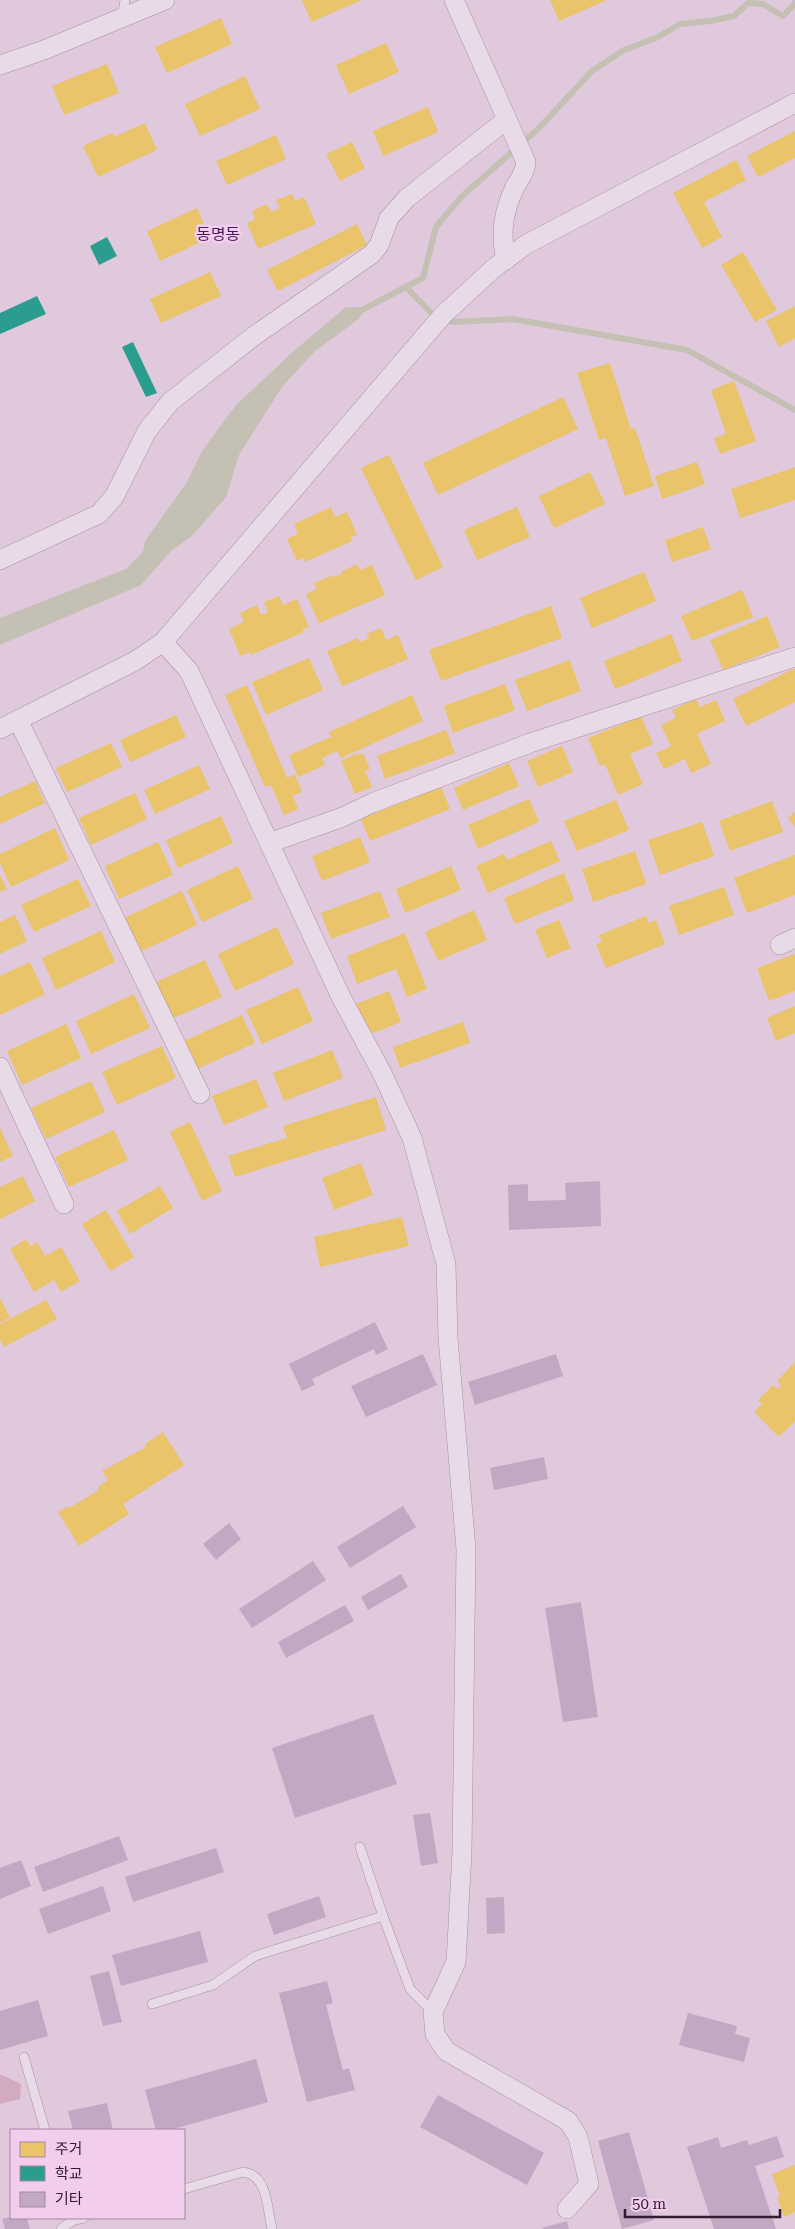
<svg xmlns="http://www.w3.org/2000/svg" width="795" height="2229" viewBox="0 0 795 2229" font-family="'Roboto Serif','Noto Sans KR',serif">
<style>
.green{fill:#d3abc0}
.water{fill:#c4c0b3}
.homes{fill:#e9c46a}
.schools{fill:#2a9d8f}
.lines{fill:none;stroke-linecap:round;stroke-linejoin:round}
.stream{stroke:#c4c0b3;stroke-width:6}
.building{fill:#c2a9c3}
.service-casing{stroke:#a592a3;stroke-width:10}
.minor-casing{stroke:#a592a3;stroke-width:20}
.service{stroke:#e8dae6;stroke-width:9}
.minor{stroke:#e8dae6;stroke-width:19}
.labels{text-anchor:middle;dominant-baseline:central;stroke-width:5;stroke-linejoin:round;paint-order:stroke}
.quarter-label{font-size:16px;fill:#491e5c;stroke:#f3cdec}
</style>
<rect width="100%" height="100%" fill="#e0c8dd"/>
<path class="green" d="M0,2074l21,10 -1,15 -20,5z"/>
<path class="water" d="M346,307h17l-3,11 -46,34 -32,35 -43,68 -13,42 -35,40 -19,13 -31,35 -141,60v-27l126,-49 17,-17 2,-11 42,-59 15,-31 34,-46 60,-56z"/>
<g class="homes">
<path d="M302,0h60l-51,22z"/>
<path d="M550,0h57l-48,21z"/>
<path d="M221,18l11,26 -65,29 -12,-26z"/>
<path d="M386,43l13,29 -50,22 -13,-29z"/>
<path d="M107,64l12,29 -55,22 -12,-29z"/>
<path d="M245,76l15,33 -60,27 -15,-32z"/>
<path d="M428,107l10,25 -55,24 -10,-25z"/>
<path d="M145,123l12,27 -59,27 -15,-31 29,-13 2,4z"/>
<path d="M795,131v27l-37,19 -11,-21z"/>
<path d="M276,135l10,24 -59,26 -11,-24z"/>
<path d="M352,142l13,26 -25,13 -14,-27z"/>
<path d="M736,160l10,20 -42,22 18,35 -20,11 -29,-55z"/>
<path d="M292,194l3,7 9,-4 12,27 -58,25 -11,-26 8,-4 -3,-8 15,-7 4,8 9,-4 -4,-8z"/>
<path d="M197,208l13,30 -50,23 -13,-30z"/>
<path d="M357,224l10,21 -89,46 -11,-21z"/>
<path d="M743,252l34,58 -22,12 -34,-57z"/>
<path d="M210,272l11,24 -60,27 -11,-24z"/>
<path d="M795,306v32l-16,9 -13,-26z"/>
<path d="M610,363l21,67 4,-2 19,58 -29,10 -19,-58 -7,2 -22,-67z"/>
<path d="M734,381l22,60 -36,13 -6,-16 12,-4 -15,-44z"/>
<path d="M563,397l15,32 -140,66 -15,-32z"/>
<path d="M389,455l54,112 -27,13 -55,-112z"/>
<path d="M697,462l8,22 -43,15 -7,-23z"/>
<path d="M795,467v33l-55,18 -9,-29z"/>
<path d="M590,472l15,32 -51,24 -15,-32z"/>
<path d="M331,507l4,10 12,-5 10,23 -6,2 1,4 -47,21 -1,-4 -7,3 -10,-22 11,-5 -4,-10z"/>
<path d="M517,507l13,30 -53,23 -13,-30z"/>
<path d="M703,527l8,22 -39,13 -7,-22z"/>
<path d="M357,564l3,6 12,-5 13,30 -66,28 -13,-29 11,-5 -3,-6 19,-8 1,2 8,-3 -1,-2z"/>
<path d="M644,572l12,29 -64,27 -12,-30z"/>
<path d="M742,590l11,27 -61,24 -11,-25z"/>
<path d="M279,596l4,9 14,-6 12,28 -7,3 2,2 -53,23 -1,-3 -10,4 -11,-27 15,-7 -4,-9 17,-8 4,10 7,-3 -4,-10z"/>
<path d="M551,606l11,32 -121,43 -12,-31z"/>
<path d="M767,616l13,31 -57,23 -13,-30z"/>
<path d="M381,628l5,12 12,-5 10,24 -66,27 -15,-35 31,-13 2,4 9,-4 -2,-4z"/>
<path d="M671,634l11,27 -67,28 -11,-28z"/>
<path d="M309,658l14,32 -57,25 -14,-33z"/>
<path d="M570,660l11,31 -54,20 -12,-31z"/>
<path d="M795,668v34l-49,24 -13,-27z"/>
<path d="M505,684l10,26 -62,23 -9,-27z"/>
<path d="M247,685l40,93 8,-4 7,18 -9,4 5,13 -14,6 -13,-30 -6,2 -40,-92z"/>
<path d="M412,695l11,26 -82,37 -4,-7 -15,7 3,7 -27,12 -9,-22 42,-18 -2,-5z"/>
<path d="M696,699l4,8 16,-7 9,21 -28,13 14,30 -20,9 -6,-14 -21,10 -8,-16 15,-7 -10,-21 15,-7 -4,-8z"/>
<path d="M176,715l10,22 -56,25 -10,-22z"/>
<path d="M641,716l12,28 -23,10 13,30 -25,11 -13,-31 -5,2 -12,-28z"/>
<path d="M446,730l9,23 -70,26 -8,-23z"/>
<path d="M111,743l11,24 -55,25 -11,-24z"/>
<path d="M562,746l11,26 -35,15 -11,-26z"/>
<path d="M357,753l1,2 5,-2 7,16 -5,2 7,16 -17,7 -14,-33z"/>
<path d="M509,763l10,23 -56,24 -9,-22z"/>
<path d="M199,765l11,24 -55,25 -11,-24z"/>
<path d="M35,781l10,22 -45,21v-27z"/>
<path d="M441,786l9,23 -80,32 -9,-22z"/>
<path d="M135,793l12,26 -56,26 -12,-27z"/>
<path d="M529,799l10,23 -61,27 -10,-24z"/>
<path d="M616,800l13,30 -52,21 -13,-30z"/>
<path d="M772,801l11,31 -53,19 -11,-30z"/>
<path d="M795,812v15l-7,-9z"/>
<path d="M221,816l12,27 -55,25 -12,-28z"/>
<path d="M702,822l12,34 -54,19 -12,-35z"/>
<path d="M55,828l14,32 -58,27 -11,-24v-9z"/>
<path d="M360,837l10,25 -48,19 -10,-25z"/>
<path d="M551,841l9,20 -72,32 -12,-27 28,-12 3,6z"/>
<path d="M158,842l15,33 -54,24 -14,-33z"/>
<path d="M635,851l11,33 -53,18 -11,-33z"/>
<path d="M795,855v40l-48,18 -13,-35z"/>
<path d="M238,866l15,33 -51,23 -15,-32z"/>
<path d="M451,866l10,24 -56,23 -9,-24z"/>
<path d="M564,873l10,27 -59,24 -11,-26z"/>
<path d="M0,875l7,14 -7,3z"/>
<path d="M78,879l13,27 -57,26 -13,-27z"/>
<path d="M724,887l10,28 -55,20 -10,-29z"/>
<path d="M182,891l15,34 -57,27 -16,-34z"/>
<path d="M380,891l10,26 -59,22 -10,-26z"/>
<path d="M474,910l13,30 -49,21 -13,-29z"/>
<path d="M15,915l12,26 -27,13v-32z"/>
<path d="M646,916l3,7 7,-3 9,24 -59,24 -10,-24 6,-2 -3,-7z"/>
<path d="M559,920l12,28 -24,10 -12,-28z"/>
<path d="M277,927l17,37 -59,27 -17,-37z"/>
<path d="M101,931l14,31 -59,28 -14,-32z"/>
<path d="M405,933l22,56 -20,8 -11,-28 -39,15 -10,-28z"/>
<path d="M795,954v37l-26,10 -12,-33z"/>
<path d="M205,960l17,37 -51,22 -17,-36z"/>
<path d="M30,962l15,32 -45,21v-39z"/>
<path d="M298,987l15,34 -51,23 -16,-34z"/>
<path d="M389,991l12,31 -33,13 -12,-31z"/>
<path d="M134,994l16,34 -59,26 -15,-33z"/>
<path d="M795,1006v27l-19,8 -9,-23z"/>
<path d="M242,1015l13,28 -58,26 -13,-28z"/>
<path d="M463,1022l7,21 -70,25 -7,-21z"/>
<path d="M66,1024l15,34 -59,27 -15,-34z"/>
<path d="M162,1046l14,32 -59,27 -15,-33z"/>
<path d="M332,1050l11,28 -59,23 -11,-28z"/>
<path d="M256,1079l12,28 -44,18 -12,-29z"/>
<path d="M91,1081l14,31 -59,27 -15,-31z"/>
<path d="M376,1097l10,33 -151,47 -7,-21 59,-18 -4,-12z"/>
<path d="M190,1122l32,69 -20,10 -32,-69z"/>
<path d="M0,1128l13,28 -13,6z"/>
<path d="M114,1130l14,30 -59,27 -14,-30z"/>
<path d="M361,1163l12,32 -39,15 -12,-32z"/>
<path d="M23,1176l12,25 -35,18v-32z"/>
<path d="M160,1186l13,22 -43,26 -13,-23z"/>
<path d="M106,1210l28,47 -24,14 -28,-47z"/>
<path d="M402,1217l7,29 -89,21 -6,-30z"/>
<path d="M26,1239l4,7 7,-4 8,14 16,-9 19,34 -19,11 -7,-12 -20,12 -24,-43z"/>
<path d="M0,1298l10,19 -10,6z"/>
<path d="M46,1300l11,19 -53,28 -4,-7v-16z"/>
<path d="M795,1362v59l-16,16 -25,-25 8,-8 -4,-4 15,-15 4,4 4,-4 -4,-4z"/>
<path d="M163,1432l21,33 -61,39 6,10 -50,32 -21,-34 10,-6 1,2 30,-18 -1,-3 10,-7 -6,-9 44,-24 -1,-3z"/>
<path d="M795,2165v47l-11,5 -7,-19 3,-2 -8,-22z"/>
</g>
<g class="schools">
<path d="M107,237l10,19 -18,9 -9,-19z"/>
<path d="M37,296l9,18 -46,20v-21z"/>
<path d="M133,342l24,51 -11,4 -24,-50z"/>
</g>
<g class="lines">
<g class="stream">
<path d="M406,287l27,28 19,7 61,-3 174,31 108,60"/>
<path d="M356,313l67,-35 13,-51 25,-30 78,-69 53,-57 32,-21 32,-12 24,-14 30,-3 24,-5 14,-13 15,1 20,12 12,-13"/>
</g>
</g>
<g class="building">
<path d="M600,1181l1,45 -92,4 -1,-45 20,-1v17l38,-1 -1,-17z"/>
<path d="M375,1322l13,27 -12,6 -2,-6 -62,30 3,6 -13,6 -13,-27z"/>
<path d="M423,1354l14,31 -71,32 -15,-31z"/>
<path d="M556,1354l7,22 -88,29 -7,-23z"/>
<path d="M544,1457l4,22 -54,11 -4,-22z"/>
<path d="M403,1506l13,21 -66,41 -13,-21z"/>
<path d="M229,1523l12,16 -25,21 -13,-16z"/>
<path d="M313,1561l13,19 -74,48 -13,-19z"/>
<path d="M401,1574l7,13 -40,23 -7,-13z"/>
<path d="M581,1602l17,115 -35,5 -18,-114z"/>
<path d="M345,1605l9,16 -68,37 -8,-16z"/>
<path d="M373,1714l24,70 -102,34 -23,-70z"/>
<path d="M430,1813l8,50 -17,3 -8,-51z"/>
<path d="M119,1836l9,24 -85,32 -9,-25z"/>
<path d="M216,1848l8,24 -91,30 -8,-25z"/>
<path d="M21,1860l10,26 -31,13v-31z"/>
<path d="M103,1886l8,25 -63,23 -9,-25z"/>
<path d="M319,1896l7,21 -52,18 -7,-21z"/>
<path d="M504,1897l1,36 -18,1 -1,-36z"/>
<path d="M200,1931l8,31 -87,24 -9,-31z"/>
<path d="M109,1971l13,51 -19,4 -13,-50z"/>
<path d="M327,1981l6,22 -7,2 17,65 6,-2 6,22 -48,12 -28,-109z"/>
<path d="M38,2000l10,36 -48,14v-39z"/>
<path d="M688,2013l49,13 -2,8 15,4 -6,24 -65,-17z"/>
<path d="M256,2059l12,43 -98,28h-14l-11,-40z"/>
<path d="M438,2095l106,58 -17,32 -107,-58z"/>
<path d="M107,2103l6,27h-40l-5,-19z"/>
<path d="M629,2132l25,88 -32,9 -24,-88z"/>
<path d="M777,2136l7,21 -29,9 21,63h-62l-27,-82 31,-10 3,11 26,-8 2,5z"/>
<path d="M11,2217l16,1 3,11h-25l-3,-10z"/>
<path d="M567,2221l2,8h-26l-1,-1z"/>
</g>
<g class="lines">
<g class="service-casing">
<g id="service">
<path d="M122,17l3,-17"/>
<path d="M360,1847l23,69"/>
<path d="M152,2004l61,-19 42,-29 128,-40 27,73 23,23"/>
<path d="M24,2057l21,73"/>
<path d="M184,2189l59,-17c25,3 24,36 29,57"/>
<path d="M61,2229l11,-8 12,-3"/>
</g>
</g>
<g class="minor-casing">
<g id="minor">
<path d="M454,0l72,162c-1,11 -6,16 -11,25 -12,25 -15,46 -9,73"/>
<path d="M0,65l44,-15 121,-50"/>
<path d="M0,560l99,-46 15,-17 33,-66 23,-29 84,-66 118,-82 7,-9 10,-27 18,-20 99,-78"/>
<path d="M163,642l26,29 152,326 41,76 30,65 34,126 2,74 18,211 -4,303 -6,110 -23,50 2,22 11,17 122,70 10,16 11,47 -22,25"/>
<path d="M18,720l182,374"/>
<path d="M0,729l135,-68 28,-19 280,-327 51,-47 33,-24 268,-141"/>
<path d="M269,843l74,-26 29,-14 158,-60 265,-86"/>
<path d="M780,945l15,-7"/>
<path d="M0,1067l64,137"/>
</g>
</g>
<use href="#service" class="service"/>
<use href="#minor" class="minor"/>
</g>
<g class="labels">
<g class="quarter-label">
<text x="218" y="234">동명동</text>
</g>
</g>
<rect x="10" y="2129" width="175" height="90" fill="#f3cdec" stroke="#a586a2"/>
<rect x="20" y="2142" width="25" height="15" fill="#e9c46a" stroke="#a586a2"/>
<text x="55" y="2154" font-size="15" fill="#311c32">주거</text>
<rect x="20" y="2166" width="25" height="15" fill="#2a9d8f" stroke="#a586a2"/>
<text x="55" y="2179" font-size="15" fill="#311c32">학교</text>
<rect x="20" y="2192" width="25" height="15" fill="#c2a9c3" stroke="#a586a2"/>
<text x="55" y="2204" font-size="15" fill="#311c32">기타</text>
<path d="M625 2209v8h155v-8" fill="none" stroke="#311c32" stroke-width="2.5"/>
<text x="632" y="2209" font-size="15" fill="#311c32" stroke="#f3cdec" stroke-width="4" paint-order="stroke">50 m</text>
</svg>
